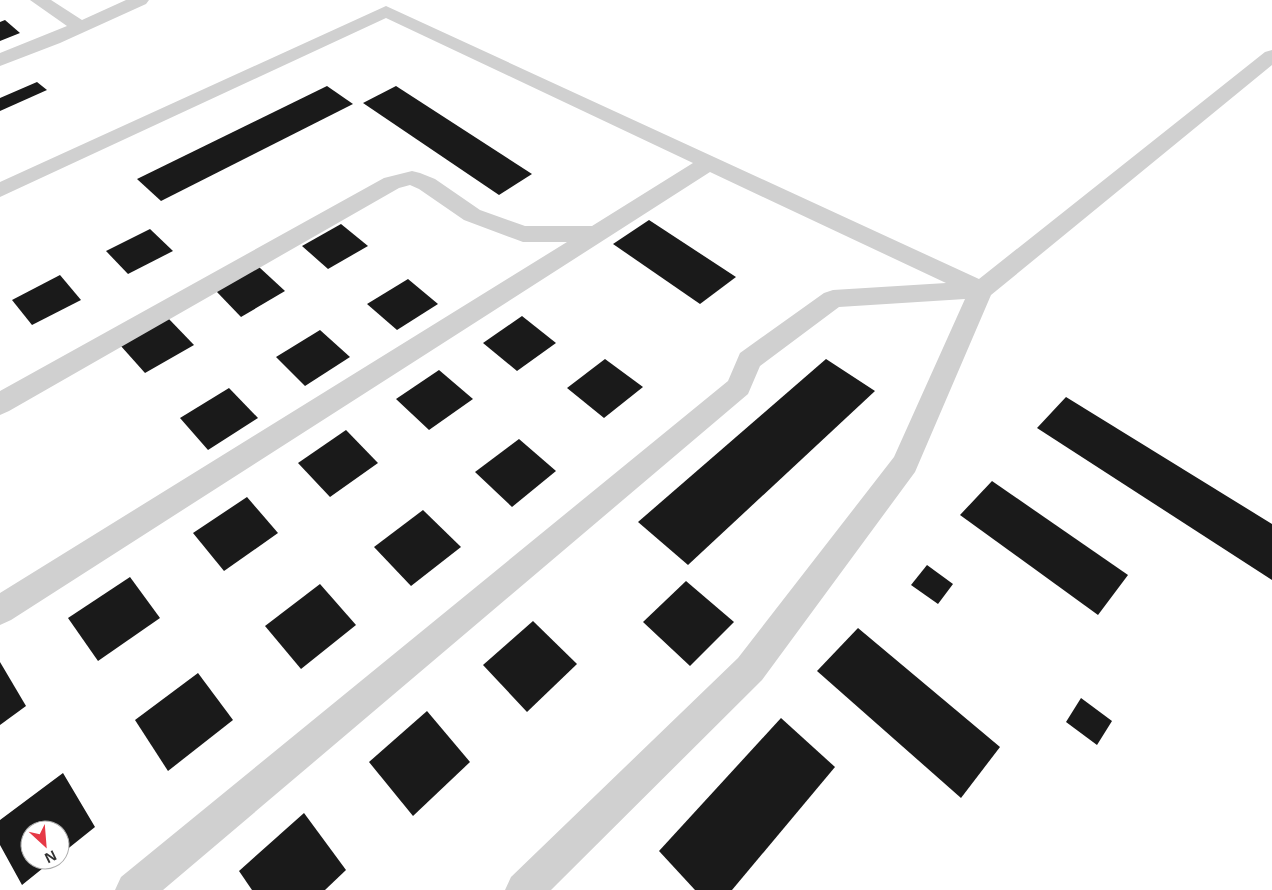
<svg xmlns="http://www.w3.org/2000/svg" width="1272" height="890" viewBox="0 0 1272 890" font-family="'Noto Sans',sans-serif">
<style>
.building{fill:#1a1a1a}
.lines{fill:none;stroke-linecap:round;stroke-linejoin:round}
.minor{fill:#d0d0d0;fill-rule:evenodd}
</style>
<rect width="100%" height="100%" fill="#fff"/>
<g class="building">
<path d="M5,20l15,13 -20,8v-19z"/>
<path d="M37,82l10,8 -47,21v-13z"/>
<path d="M327,86l26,18 -192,97 -24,-22z"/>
<path d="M396,86l136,88 -33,21 -136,-92z"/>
<path d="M649,220l87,57 -36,27 -87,-60z"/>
<path d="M341,224l27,22 -40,23 -26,-23z"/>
<path d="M150,229l23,22 -45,23 -22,-23z"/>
<path d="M259,267l26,24 -44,26 -25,-26z"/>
<path d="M60,275l21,25 -49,25 -20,-25z"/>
<path d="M408,279l30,25 -41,26 -30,-26z"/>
<path d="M522,316l34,27 -39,28 -34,-28z"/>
<path d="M168,318l26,27 -49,28 -25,-28z"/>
<path d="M320,330l30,27 -45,29 -29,-29z"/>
<path d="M605,359l38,28 -39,31 -37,-30z"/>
<path d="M826,359l49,32 -187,174 -50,-43z"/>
<path d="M439,370l34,29 -44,31 -33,-31z"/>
<path d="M229,388l29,30 -50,32 -28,-32z"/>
<path d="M1066,397l206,127v56l-235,-152z"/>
<path d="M346,430l32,33 -48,34 -32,-34z"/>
<path d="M519,439l37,32 -44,36 -37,-35z"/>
<path d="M992,481l136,94 -30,40 -138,-100z"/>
<path d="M247,497l31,36 -54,38 -31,-38z"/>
<path d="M423,510l38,37 -50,39 -37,-39z"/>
<path d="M927,565l26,19 -15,20 -27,-19z"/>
<path d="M130,577l30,41 -62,43 -30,-43z"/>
<path d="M686,581l48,41 -44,44 -47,-44z"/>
<path d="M320,584l36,41 -55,44 -36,-43z"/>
<path d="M533,621l44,43 -50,48 -44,-47z"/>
<path d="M858,628l142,119 -39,51 -144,-127z"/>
<path d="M0,662l26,44 -26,19z"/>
<path d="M198,673l35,47 -65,51 -33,-51z"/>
<path d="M1081,698l31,23 -15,24 -31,-23z"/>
<path d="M427,711l43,51 -57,54 -44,-54z"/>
<path d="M781,718l54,49 -103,123h-37l-36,-39z"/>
<path d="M63,773l32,54 -35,28v-25h-30v30h23l-31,25 -22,-40v-25z"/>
<path d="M304,813l42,57 -21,20h-73l-13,-19z"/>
</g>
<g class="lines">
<g class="minor">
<path d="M30,0h21l31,20 44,-20h23l-3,4 -86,39 -60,23v-13l67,-27z"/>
<path d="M386,6l593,273 286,-227 7,-2v15l-281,230 -76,177 -153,208 -211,210h-46l6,-13 227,-219 156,-201 71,-158 -126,8 -79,59 -12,28 -585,496h-48l6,-13 607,-496 12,-28 84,-60 9,-3 113,-7 -236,-111 -699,448 -11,5v-32l567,-351h-44l-8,-3 -51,-19 -45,-31 -9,-4 -11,3 -390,223 -9,4v-24l384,-213 28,-7 8,2 15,6 45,31 45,16h67l101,-63 -307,-145 -386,179v-15z"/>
</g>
</g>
<g transform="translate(45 845) rotate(154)"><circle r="24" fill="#ffffff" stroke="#adadad"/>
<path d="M0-4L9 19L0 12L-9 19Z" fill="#e63946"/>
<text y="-8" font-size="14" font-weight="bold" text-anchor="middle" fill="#333333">N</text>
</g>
</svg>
